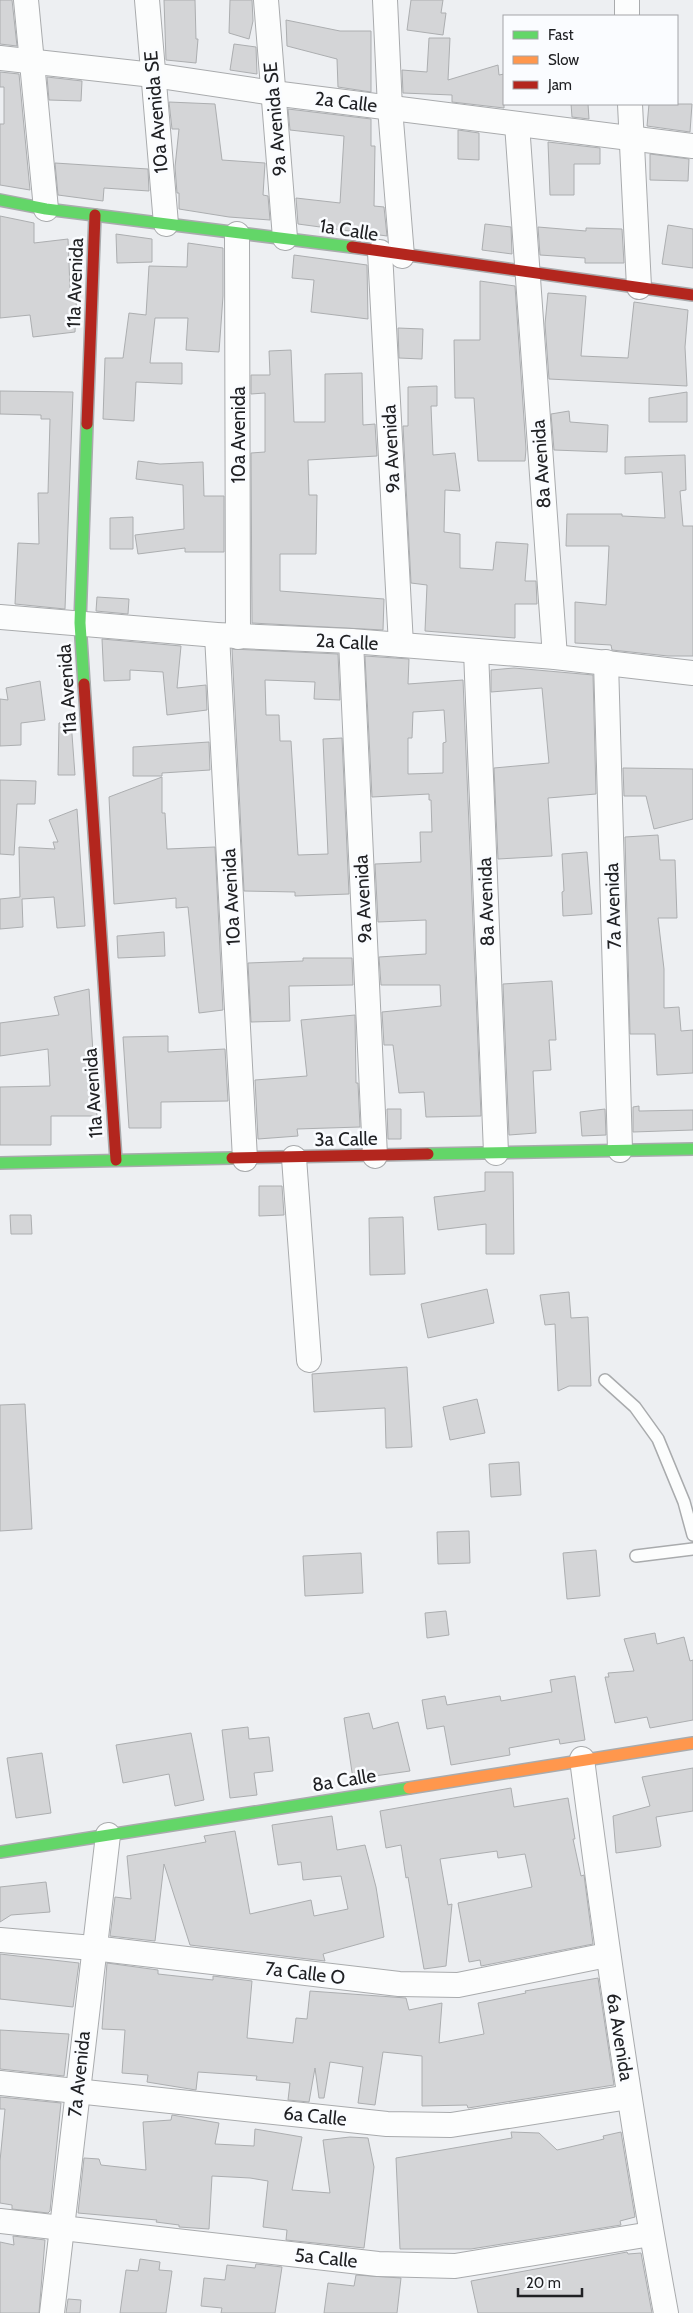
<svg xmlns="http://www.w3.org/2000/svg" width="693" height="2313" viewBox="0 0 693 2313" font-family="Cabin,sans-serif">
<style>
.building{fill:#d4d5d7;stroke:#acaeb0;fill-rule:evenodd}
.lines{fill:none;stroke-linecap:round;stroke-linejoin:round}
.lane-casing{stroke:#a9abad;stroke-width:14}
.street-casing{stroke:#a9abad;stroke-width:26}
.fast-casing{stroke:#a9abad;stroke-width:14}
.slow-casing{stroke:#a9abad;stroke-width:14}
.jam-casing{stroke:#a9abad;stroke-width:14}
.lane{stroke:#fcfdfd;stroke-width:11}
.street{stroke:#fcfdfd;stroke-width:24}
.fast{stroke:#63d668;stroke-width:11}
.slow{stroke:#ff974d;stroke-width:11}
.jam{stroke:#b3261e;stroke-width:11}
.labels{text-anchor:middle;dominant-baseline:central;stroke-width:5;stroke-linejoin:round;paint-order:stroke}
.street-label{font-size:19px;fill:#202124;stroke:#fafcff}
</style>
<rect width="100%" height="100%" fill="#edeff2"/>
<g class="building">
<path d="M0,0h12l5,46 -17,-2z"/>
<path d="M164,0h31l1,39h2l-2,24 -30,-3z"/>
<path d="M230,0h22l1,21 -4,18 -20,-6z"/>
<path d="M411,0h32l-2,13h5l-3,22 -36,-5z"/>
<path d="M286,20l54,11h31v61l-33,-5 -1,-28 -50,-13z"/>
<path d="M429,38h21l-2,42 50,-15 1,10 5,-1v34l-52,-6v-7l-49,-2 -1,-23 25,2z"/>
<path d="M234,44l22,3 1,27 -27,-4z"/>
<path d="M0,72l19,2 11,116 -30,-5v-61h4v-37h-4z"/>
<path d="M47,77l35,4 -1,20 -32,-1z"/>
<path d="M169,102l46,2 7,56 43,3 -2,32 5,1 2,24 -41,-3 -50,-8v-16h-2l-2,-26 4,-38h-7z"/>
<path d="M571,104h17l1,15 -17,-2z"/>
<path d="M649,104h43l-2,28 -43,-6z"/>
<path d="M288,109l83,10v27h4l-1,60 10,1 3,29 -89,-12 -2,-26 44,5 4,-67 -54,-6z"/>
<path d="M458,130l21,3v27l-21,-1z"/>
<path d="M548,142l52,6v16h-26v31h-24z"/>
<path d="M650,154l39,5 -1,22 -38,-1z"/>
<path d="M55,163l93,6 1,22 -45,-3 -1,13 -45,-6z"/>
<path d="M0,216l34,7v20l34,-4 2,49h7l-2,44 -42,5 -3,-22 -30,3z"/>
<path d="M485,224l26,3 1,27 -30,-4z"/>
<path d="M668,225l25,4v39l-31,-4z"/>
<path d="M538,227l48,4v-3l36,1 2,34h-39v-5l-45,-3z"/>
<path d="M116,234l36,5v23l-35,1z"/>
<path d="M188,243l35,5v48l-4,56 -33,-2 2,-32h-33l-5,45h32v21l-46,-2 -2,39 -31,-2 2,-61h18l6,-45 17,2 3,-49 38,1z"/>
<path d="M294,255l73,10 1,54 -57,-7 3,-32 -22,-2z"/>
<path d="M480,281l35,5 11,163 -1,12h-47l-4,-63h-19l-1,-58h26z"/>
<path d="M548,293l38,3 -5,60 47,2 6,-56 54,8 -3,37 2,39 -138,-7 -4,-55z"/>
<path d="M398,328l25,1 -1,30 -23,-1z"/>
<path d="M291,350l3,72h31v-48l37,-1 1,52 12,-1 2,32 -69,4 1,35h8l-1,59h-36v37l104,8 -1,31 -131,-7 -1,-170 14,-1v-59l-14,1v-19h19l-1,-24z"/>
<path d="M437,386v20h-6l2,49 22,-2 5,38 -15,-1 -1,42 16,2v34l33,2 3,-28 32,2 -3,37h11l1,23h-22v34l-90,-7 2,-46 -16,-2 -8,-157h5v-39z"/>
<path d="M0,391l73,1 -8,217 -50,-5 3,-61 21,1 -1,-51h10l2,-74h-9v-4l-41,-1z"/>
<path d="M687,392v30h-38v-24z"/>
<path d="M569,411l1,11 38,3 -1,27 -53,-2 -3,-36z"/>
<path d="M685,455l1,35 -6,1 3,35h10v130h-25l-56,-6 -1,-5 -36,-2v-41l31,3 3,-59h-43l1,-32h55v2l43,2 -3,-46 -37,2v-17z"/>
<path d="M138,461l22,3 43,-2 1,34h20v56h-39v-4l-47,6 -3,-19 49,-6 -1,-44 -47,-6z"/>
<path d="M133,517v32h-23v-31z"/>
<path d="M97,597l32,2 -1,15 -32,-3z"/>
<path d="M102,639l79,7 -4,42 29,-3 1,25 -40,5 -4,-43 -33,-2v10l-26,1z"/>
<path d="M232,649l106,5 2,46 -26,-1 1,-17 -50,-2 1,35h13l1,26h11l7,114 30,-1 -5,-115 19,-1 7,156 -54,2v-4l-51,-1z"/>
<path d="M365,656l44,3 -1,25 55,-4 18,436 -55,1 -2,-25 -25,1 -6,-48h-9l-2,-33 59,-6 -1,-21h-59l-2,-28 47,-3v-34l-48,2 -3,-58 46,-2 -1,-30h12l-1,-32h-2v-6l-57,3zM444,710l2,32 -3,1v30l-35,1v-36h4l1,-26z"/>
<path d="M514,668l79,7 3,119 -48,4 4,58 -54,3 -4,-91 55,-5 -7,-75 -51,4v-22z"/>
<path d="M40,681l5,39 -24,3v22l-21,1v-47l8,1 -2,-12z"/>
<path d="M71,721l4,54h-17l1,-52z"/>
<path d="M209,742l1,28 -48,3v3h-29v-29z"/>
<path d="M623,768l70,1v50l-39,10 -8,-33h-22z"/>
<path d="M162,777v36h3l2,36 48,-2 8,163 -24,3 -11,-106 -12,1v-10l-62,6 -5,-107z"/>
<path d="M0,780l36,1 -1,23h-18l-3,51 -14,-1z"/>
<path d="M77,809l8,117 -28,2 -3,-31 -32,2 1,28 -23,2v-30l20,-2 -1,-50 36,2 -2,-7h5l-9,-22z"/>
<path d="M658,835l2,25h15l2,58h-19l6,51v39l15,-1 2,24 12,-1v43l-36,2 -2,-41h-25l-5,-197z"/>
<path d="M587,852l5,62 -29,2 -1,-24 2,-1 -2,-37z"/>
<path d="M164,932l1,24 -47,2 -1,-22z"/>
<path d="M303,958h49l1,27 -64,1 1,35 -39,1 -3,-59 55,-2z"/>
<path d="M552,981l4,59h-7l2,30 -18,1 3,62 -27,2 -6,-151z"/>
<path d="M89,989l8,127h-46v29h-51v-58l50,-1 -2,-37 -48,7v-33l59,-8 -5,-18z"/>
<path d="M355,1015l1,68h2l2,44 -63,2 1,7 -40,3 -3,-59 52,-4 -6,-56z"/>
<path d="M168,1036v16l57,-3 3,52 -67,1v26h-32l-6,-91z"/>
<path d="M639,1106v5l54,-1v20l-60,2v-25z"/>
<path d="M387,1109h14v30h-13z"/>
<path d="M605,1109l1,26 -24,1 -2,-24z"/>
<path d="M485,1172h28l1,82h-28v-30l-48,6 -4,-33 51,-6z"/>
<path d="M259,1186h23l2,29 -25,1z"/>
<path d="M10,1215h21l1,19h-21z"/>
<path d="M403,1217l2,57 -35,1 -1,-57z"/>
<path d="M487,1289l7,34 -66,15 -7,-34z"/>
<path d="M569,1292l2,26 17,-1 3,69h-22l-11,5 -3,-67 -10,1 -5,-30z"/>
<path d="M407,1367l5,80 -26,1 -1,-40 -71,4 -2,-38z"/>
<path d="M477,1399l8,34 -35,7 -7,-33z"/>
<path d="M25,1404l7,125 -32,2v-126z"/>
<path d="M519,1462l2,33 -30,2 -2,-33z"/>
<path d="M469,1531l1,32 -32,1 -1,-32z"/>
<path d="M596,1550l4,46 -33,3 -4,-46z"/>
<path d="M361,1553l2,40 -58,3 -2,-40z"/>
<path d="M446,1611l3,24 -22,3 -2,-25z"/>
<path d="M655,1633l2,11 27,-7 6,24 3,-1v60l-43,8 -3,-11 -32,6 -10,-46h4l-1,-4 26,-2 -10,-32z"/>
<path d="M575,1676l10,64 -25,4 -1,-5 -50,9 1,7 -59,10 -7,-39 -17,3 -5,-29 23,-4 2,9 53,-9 1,5 51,-9 -2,-12z"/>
<path d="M369,1713l4,16 25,-7 12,49 -57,8 -9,-61z"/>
<path d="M248,1727l1,12 20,-2 4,34 -19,2 3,22 -27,3 -8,-68z"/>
<path d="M191,1733l13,67 -29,6 -6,-32 -46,9 -7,-38z"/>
<path d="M42,1753l9,60 -35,5 -9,-60z"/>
<path d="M693,1768v43l-37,6 5,29 -2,1 -43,6 -3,-37 37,-10 -8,-29z"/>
<path d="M511,1788l3,19 54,-9 7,41h-2l8,37 3,-1 9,69 -112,22 -1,-6 -11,2 -11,-59 74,-16 -7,-33 -27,4 -1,-7 -57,8 8,46 4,-1 -6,62 -22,3 -16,-92 -2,1 -5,-33 -15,3 -6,-37z"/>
<path d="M332,1816l5,34 28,-5 11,42 8,50 -61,17 2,7 -135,-16 -26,-81 -9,77 -45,-5 5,-39 16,2 -4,-43 79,-14 -2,-6 31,-5 15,83 61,-14 3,16 34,-7 -7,-33 -38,4 -2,-18 -23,3 -6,-40z"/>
<path d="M46,1882l4,30 -39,3 -11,7v-35z"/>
<path d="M0,1954l79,9 -6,44 -73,-8z"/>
<path d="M107,1963l51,7v4l55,6v-4l39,5 -5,57 46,5 3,-25 11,1 3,-28 96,7 3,12 33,-7 -3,40 45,-9 -6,-31 48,-10 -1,-2 73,-13 16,107 -146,23 -1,-3 -45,1v-50l-39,-4 -8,53 -17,-2 5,-36 -33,-5 -6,36h-5l-4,-30 -6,34 -21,-2 2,-17 -34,-3 1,-4 -59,-4 -2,18 -49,-8 1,-7 -26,-2 3,-43 -23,-1z"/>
<path d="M0,2030l69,4 -5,42 -64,-7z"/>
<path d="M0,2097l61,6 -11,108 -2,2 -36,-4v-4l-12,-2v-42l5,-52h-5z"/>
<path d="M172,2115l47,8 -4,21 39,2 1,-17 47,8 -10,53 38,3 -7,-53 27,-3 18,1 6,29 -10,81 -78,-8 1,-10 -24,-3 5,-46 -18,-3 -38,-2 -3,53 -30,-2v-2l-23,-3 1,-2 -79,-7 6,-55 15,1 2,6 45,5 -3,-48 28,-2z"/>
<path d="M511,2132l28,1 18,17 47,-11 -1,-3 18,-4 14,85 -15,4 1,4 -150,24h-71l-4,-91 116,-20z"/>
<path d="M13,2236l32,4 -6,73h-39v-71l14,3z"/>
<path d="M627,2252l1,2 13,-1 11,60h-174l-7,-32z"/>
<path d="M140,2259l20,3 -1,8 13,1 -6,42h-46l6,-43 12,1z"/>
<path d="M256,2264l26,3 -7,46h-54l1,-5 -21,-2 3,-28 21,2 2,-15 28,3z"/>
<path d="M356,2275l45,3 -4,35h-73l4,-30 26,3z"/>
<path d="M68,2299l13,1 -1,13h-14z"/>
</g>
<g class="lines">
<g class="lane-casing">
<g id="lane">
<path d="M605,1380l30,27 23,32 26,63 9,33"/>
<path d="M636,1556l57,-7"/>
</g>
</g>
<g class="street-casing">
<g id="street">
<path d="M26,0l20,209"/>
<path d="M147,0l19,224"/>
<path d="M266,0l19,238"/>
<path d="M385,0l5,108 12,148"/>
<path d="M627,0v16"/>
<path d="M0,58l153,17 120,18 420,53"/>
<path d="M630,104l9,183"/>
<path d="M517,124l38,533"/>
<path d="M237,234l1,403"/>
<path d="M380,252l21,393"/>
<path d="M0,617l217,18 134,6 204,16 138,16"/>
<path d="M217,635l28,524"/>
<path d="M351,641l24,515"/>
<path d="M476,651l20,502"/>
<path d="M606,662l14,488"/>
<path d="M294,1158l15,202"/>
<path d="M582,1759c24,185 50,370 84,554"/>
<path d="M0,1940l93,8 306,36 59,1 149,-30"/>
<path d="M0,2083l387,41 64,1 178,-28"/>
<path d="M0,2221l378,43 77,2 196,-32"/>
<path d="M52,2313l56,-478"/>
</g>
</g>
<g class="fast-casing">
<g id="fast">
<path d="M0,200l46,9 306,38"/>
<path d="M84,684l-4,-61 7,-199"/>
<path d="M428,1154l265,-5"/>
<path d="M0,1163l232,-5"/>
<path d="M0,1852l409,-64"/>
</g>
</g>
<g class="slow-casing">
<path id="slow" d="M409,1788l284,-45"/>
</g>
<g class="jam-casing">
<g id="jam">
<path d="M352,247l341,48"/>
<path d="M87,424l8,-209"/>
<path d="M84,684l32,476"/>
<path d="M232,1158l196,-4"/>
</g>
</g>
<use href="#lane" class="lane"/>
<use href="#street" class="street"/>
<use href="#fast" class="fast"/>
<use href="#slow" class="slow"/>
<use href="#jam" class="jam"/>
</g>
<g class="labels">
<g class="street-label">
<text transform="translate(346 102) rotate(7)">2a Calle</text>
<text transform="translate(156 112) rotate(-95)">10a Avenida SE</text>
<text transform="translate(275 119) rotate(-95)">9a Avenida SE</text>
<text transform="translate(349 230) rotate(9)">1a Calle</text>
<text transform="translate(75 283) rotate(-88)">11a Avenida</text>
<text transform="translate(238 435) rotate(-90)">10a Avenida</text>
<text transform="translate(391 449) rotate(-93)">9a Avenida</text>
<text transform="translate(541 464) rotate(-94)">8a Avenida</text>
<text transform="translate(347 642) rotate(3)">2a Calle</text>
<text transform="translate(67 689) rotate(-94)">11a Avenida</text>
<text transform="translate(231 897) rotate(-93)">10a Avenida</text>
<text transform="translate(363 899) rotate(-93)">9a Avenida</text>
<text transform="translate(486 902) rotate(-92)">8a Avenida</text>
<text transform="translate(613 906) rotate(-92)">7a Avenida</text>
<text transform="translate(93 1093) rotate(-94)">11a Avenida</text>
<text transform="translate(346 1139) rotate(-1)">3a Calle</text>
<text transform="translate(344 1780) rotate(-9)">8a Calle</text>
<text transform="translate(305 1973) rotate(7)">7a Calle O</text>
<text transform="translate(620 2037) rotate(81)">6a Avenida</text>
<text transform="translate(79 2074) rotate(-84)">7a Avenida</text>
<text transform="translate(315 2116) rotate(6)">6a Calle</text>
<text transform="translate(326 2258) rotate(6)">5a Calle</text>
</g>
</g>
<rect x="503" y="15" width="175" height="90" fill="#fafcff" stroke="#a3a4a7"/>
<rect x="513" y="31" width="25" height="8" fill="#63d668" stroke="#a3a4a7"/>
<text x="548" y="40" font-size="15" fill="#202124">Fast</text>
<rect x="513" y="56" width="25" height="8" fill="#ff974d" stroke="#a3a4a7"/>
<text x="548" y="65" font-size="15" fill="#202124">Slow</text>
<rect x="513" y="81" width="25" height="8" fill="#b3261e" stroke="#a3a4a7"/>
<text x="548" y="90" font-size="15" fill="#202124">Jam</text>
<path d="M518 2288v8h64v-8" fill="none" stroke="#202124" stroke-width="2.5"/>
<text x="526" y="2288" font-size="15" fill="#202124" stroke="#fafcff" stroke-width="4" paint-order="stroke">20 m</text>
</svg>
